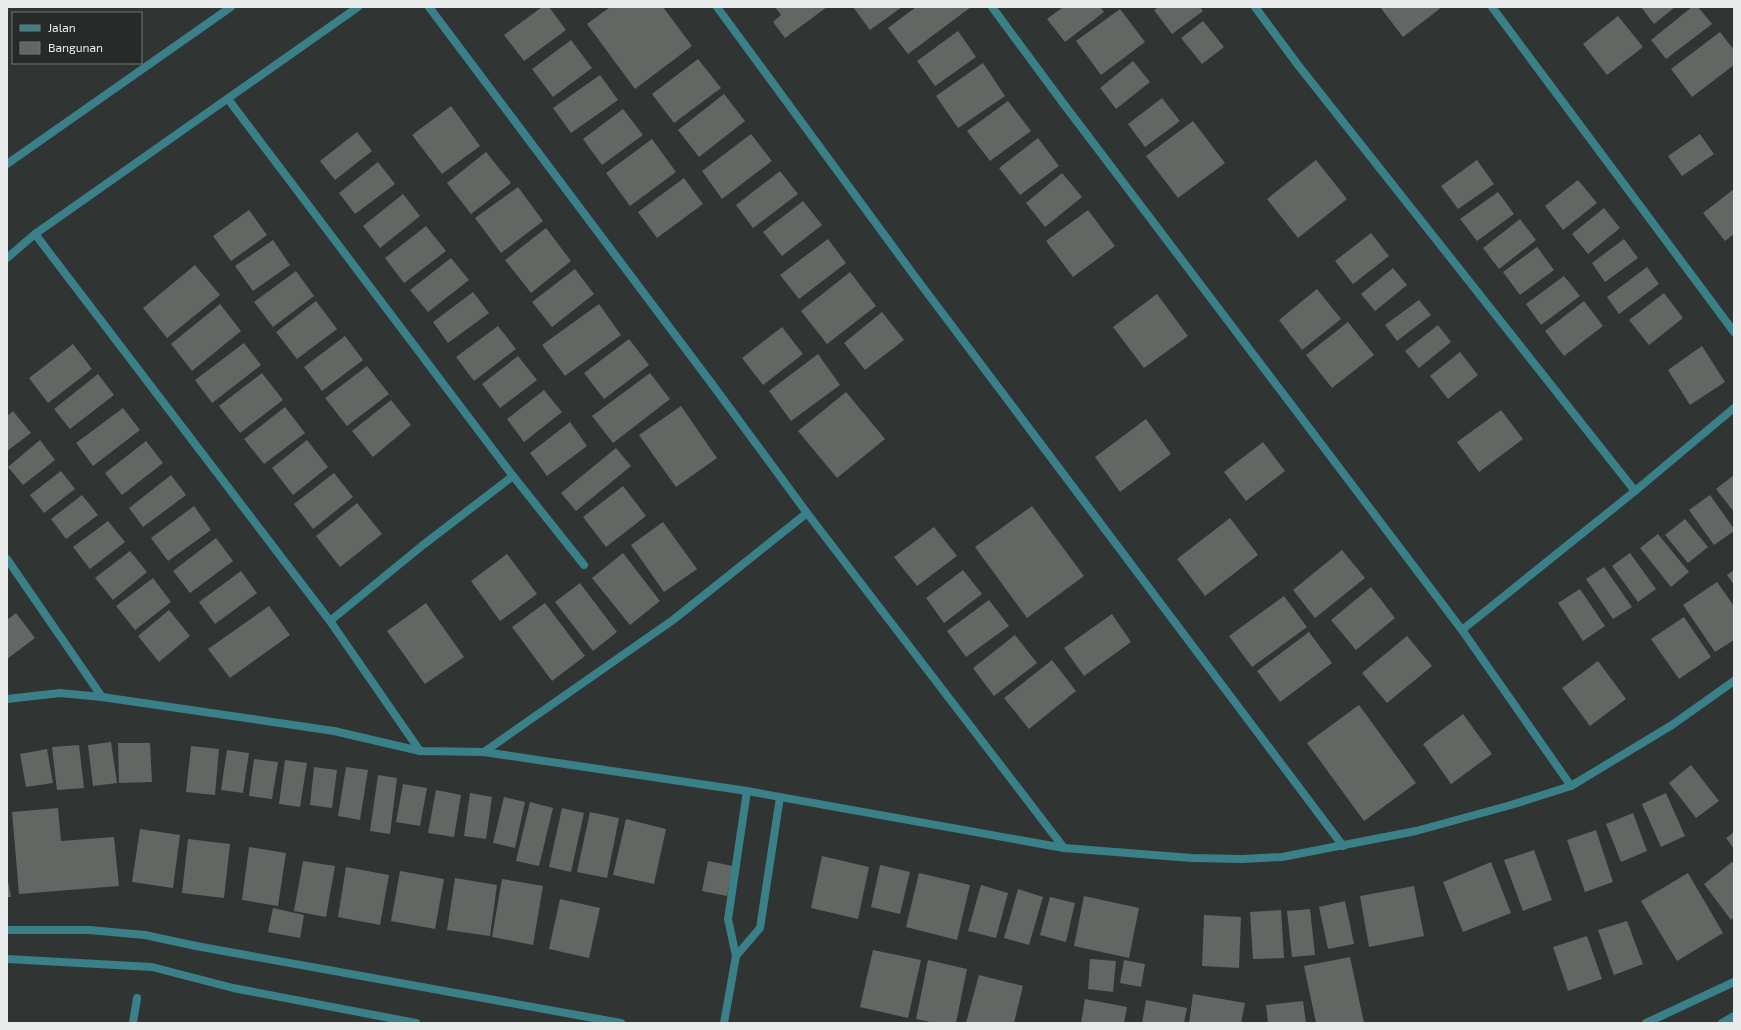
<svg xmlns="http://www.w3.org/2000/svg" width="1741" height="1030" viewBox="0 0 1741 1030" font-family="'Exo 2',sans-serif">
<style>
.building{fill:#636663}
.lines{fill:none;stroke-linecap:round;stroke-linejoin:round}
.street{stroke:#3a8089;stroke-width:8}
</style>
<rect width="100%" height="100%" fill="#303433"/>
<g class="building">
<path d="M542,7h7l17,23 -42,31 -20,-26z"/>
<path d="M610,7h53l29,39 -57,43 -48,-65z"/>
<path d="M775,7h52l-42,31 -12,-16 8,-7z"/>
<path d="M853,7h49l-32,23z"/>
<path d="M916,7h55l-63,47 -20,-26z"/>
<path d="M1063,7h37l4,5 -39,30 -18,-23z"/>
<path d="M1159,7h41l3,4 -31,23 -18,-24z"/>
<path d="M1380,7h62l-39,30z"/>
<path d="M1641,7h34l-21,17z"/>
<path d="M1692,7h6l14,17 -46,35 -15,-19z"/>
<path d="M1120,9l25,33 -44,33 -25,-34z"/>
<path d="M1618,16l25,31 -36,28 -24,-31z"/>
<path d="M1203,21l21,26 -22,17 -21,-26z"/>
<path d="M958,31l18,26 -41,29 -18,-25z"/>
<path d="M1720,32l14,18v15l-42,32 -21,-28z"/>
<path d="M571,40l21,28 -39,29 -21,-28z"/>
<path d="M698,59l23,29 -47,35 -22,-29z"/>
<path d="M1133,61l17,21 -34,27 -16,-21z"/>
<path d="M983,63l22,33 -47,32 -22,-32z"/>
<path d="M600,75l18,25 -47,33 -18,-25z"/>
<path d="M724,94l21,27 -46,36 -21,-27z"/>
<path d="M1162,98l18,23 -35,26 -17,-23z"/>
<path d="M1008,101l23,30 -41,30 -23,-30z"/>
<path d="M451,106l29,40 -38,28 -30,-39z"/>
<path d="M623,109l20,26 -41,30 -19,-26z"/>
<path d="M1193,121l32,42 -47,35 -32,-42z"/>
<path d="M357,132l15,19 -37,29 -15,-19z"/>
<path d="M751,134l21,27 -50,38 -20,-28z"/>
<path d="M1700,134l14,20 -32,22 -14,-20z"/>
<path d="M1038,138l21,28 -39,29 -21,-27z"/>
<path d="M652,139l24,33 -46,34 -24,-33z"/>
<path d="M486,152l25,31 -40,31 -24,-31z"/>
<path d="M1316,160l31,39 -49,39 -31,-39z"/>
<path d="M1477,160l17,24 -36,25 -17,-23z"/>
<path d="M378,162l17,22 -40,30 -16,-21z"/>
<path d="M780,171l18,23 -45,34 -17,-23z"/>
<path d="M1062,173l20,24 -37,30 -19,-24z"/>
<path d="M684,178l19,26 -46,34 -19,-26z"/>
<path d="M1578,180l19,23 -34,27 -18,-24z"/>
<path d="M518,187l25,34 -42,32 -26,-35z"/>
<path d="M1734,189v45l-9,7 -22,-28z"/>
<path d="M1498,192l16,22 -37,27 -17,-22z"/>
<path d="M403,194l17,22 -40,32 -17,-22z"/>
<path d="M803,201l19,24 -40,31 -19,-24z"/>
<path d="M1604,208l16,20 -32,26 -16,-20z"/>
<path d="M249,210l18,25 -36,26 -18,-25z"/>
<path d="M1088,210l27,36 -42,31 -27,-36z"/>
<path d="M1520,219l16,21 -37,29 -16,-21z"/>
<path d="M426,226l20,25 -42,32 -19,-25z"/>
<path d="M546,228l25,33 -40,32 -26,-33z"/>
<path d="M1371,233l18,23 -36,28 -18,-23z"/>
<path d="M828,239l18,24 -47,36 -19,-24z"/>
<path d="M1624,239l14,19 -33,24 -13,-19z"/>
<path d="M273,240l17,25 -37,26 -18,-25z"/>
<path d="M1537,247l17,23 -34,25 -17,-23z"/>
<path d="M451,258l18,22 -41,32 -18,-22z"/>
<path d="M195,265l25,30 -53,43 -24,-30z"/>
<path d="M1647,267l12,17 -40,30 -12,-17z"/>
<path d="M1393,268l14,17 -32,26 -14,-17z"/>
<path d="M575,269l19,25 -42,33 -20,-25z"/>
<path d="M296,271l18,25 -41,31 -19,-25z"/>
<path d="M850,272l26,34 -49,38 -26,-33z"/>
<path d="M1564,276l16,20 -39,29 -15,-21z"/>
<path d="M1317,289l24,30 -39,31 -23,-30z"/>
<path d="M473,292l16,21 -41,30 -15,-21z"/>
<path d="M1664,293l19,25 -34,27 -20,-25z"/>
<path d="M1157,294l31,42 -44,32 -31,-41z"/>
<path d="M1419,300l12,15 -34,26 -12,-16z"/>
<path d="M316,301l21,28 -40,30 -21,-27z"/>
<path d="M1584,301l19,25 -39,30 -19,-25z"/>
<path d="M220,304l21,27 -49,40 -21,-27z"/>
<path d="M599,304l22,31 -56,41 -23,-31z"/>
<path d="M882,312l22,28 -39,30 -21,-27z"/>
<path d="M1348,322l26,33 -42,33 -26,-33z"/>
<path d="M1438,325l13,17 -32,26 -14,-17z"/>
<path d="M498,326l18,23 -42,32 -18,-24z"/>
<path d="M782,327l21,27 -40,31 -21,-27z"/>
<path d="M345,336l18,24 -41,31 -18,-24z"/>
<path d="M629,339l20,26 -45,34 -20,-26z"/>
<path d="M244,343l17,22 -49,38 -17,-23z"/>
<path d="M73,344l19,25 -44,34 -19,-25z"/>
<path d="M1702,346l23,36 -35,23 -22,-35z"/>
<path d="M1460,352l18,23 -30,24 -18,-23z"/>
<path d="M818,354l22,31 -49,36 -22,-30z"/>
<path d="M518,356l19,24 -37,28 -18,-24z"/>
<path d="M367,366l22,28 -42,32 -22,-28z"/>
<path d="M262,373l21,27 -43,33 -21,-27z"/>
<path d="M650,373l20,26 -57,44 -21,-27z"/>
<path d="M98,374l16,21 -44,34 -16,-20z"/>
<path d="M544,390l18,22 -38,30 -17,-23z"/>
<path d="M846,392l39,47 -48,39 -39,-47z"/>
<path d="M391,400l20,25 -38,32 -21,-26z"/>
<path d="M681,406l36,52 -41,29 -37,-52z"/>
<path d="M285,407l20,26 -41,31 -20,-25z"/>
<path d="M123,408l17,22 -47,36 -17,-23z"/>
<path d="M1501,410l22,29 -44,33 -22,-30z"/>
<path d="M13,411l18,22 -24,18v-35z"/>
<path d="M1146,419l25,35 -51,38 -25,-35z"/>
<path d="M570,422l17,24 -40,30 -17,-23z"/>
<path d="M40,440l15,20 -32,25 -15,-18z"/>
<path d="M307,440l21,27 -35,28 -21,-27z"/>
<path d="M146,441l17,22 -41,32 -17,-22z"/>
<path d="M1263,442l22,29 -39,30 -22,-29z"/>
<path d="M616,448l15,18 -55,45 -15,-18z"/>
<path d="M61,471l14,18 -31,24 -14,-18z"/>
<path d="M334,473l19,24 -40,32 -19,-25z"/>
<path d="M171,475l15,20 -43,32 -14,-19z"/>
<path d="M1734,475v37l-18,-23z"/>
<path d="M623,486l23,30 -40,31 -23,-30z"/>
<path d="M82,495l16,20 -32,24 -15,-20z"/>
<path d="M1710,495l24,34v2l-20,14 -25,-35z"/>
<path d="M357,503l25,31 -42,33 -24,-31z"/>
<path d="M194,506l17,24 -43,31 -17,-23z"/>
<path d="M1032,506l52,70 -57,42 -52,-71z"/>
<path d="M1230,518l28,37 -53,41 -28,-37z"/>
<path d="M1685,519l23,28 -20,16 -23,-28z"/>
<path d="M108,521l17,21 -35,27 -17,-22z"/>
<path d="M663,522l34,47 -33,23 -33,-47z"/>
<path d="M934,527l23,29 -40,30 -23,-29z"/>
<path d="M1658,534l31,38 -18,15 -31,-39z"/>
<path d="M216,538l17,23 -43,32 -17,-22z"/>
<path d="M1342,550l23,28 -50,40 -22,-28z"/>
<path d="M130,551l17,21 -34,28 -18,-22z"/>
<path d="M623,553l37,48 -30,24 -38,-47z"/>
<path d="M1630,553l26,36 -18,13 -26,-36z"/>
<path d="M507,554l30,40 -37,27 -29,-40z"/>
<path d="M1604,567l28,40 -19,12 -27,-40z"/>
<path d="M963,570l19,24 -38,29 -18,-25z"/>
<path d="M1734,570v15l-7,-10z"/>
<path d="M241,571l16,22 -42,31 -16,-22z"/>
<path d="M153,578l18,24 -36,28 -19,-24z"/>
<path d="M1717,582l17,24v34l-19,12 -32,-47z"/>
<path d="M580,583l37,49 -24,19 -38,-49z"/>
<path d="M1371,587l24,31 -39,32 -25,-30z"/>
<path d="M1580,589l25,37 -22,15 -25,-38z"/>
<path d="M1284,596l23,31 -55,40 -23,-31z"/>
<path d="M989,600l20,26 -43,31 -19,-26z"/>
<path d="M426,603l38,54 -39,27 -38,-53z"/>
<path d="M545,603l40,53 -33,25 -40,-54z"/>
<path d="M269,606l21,29 -60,43 -22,-29z"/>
<path d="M169,610l21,26 -31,26 -21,-26z"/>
<path d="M16,613l19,25 -28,21v-39z"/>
<path d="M1112,614l19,28 -47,34 -20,-28z"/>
<path d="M1684,617l27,40 -32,22 -28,-40z"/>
<path d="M1309,632l23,31 -52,39 -23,-31z"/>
<path d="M1015,635l22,28 -43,33 -21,-28z"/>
<path d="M1407,636l25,30 -45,37 -25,-30z"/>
<path d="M1052,660l24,31 -47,38 -25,-31z"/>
<path d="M1598,661l28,38 -36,27 -28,-38z"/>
<path d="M1359,705l57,78 -52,38 -57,-78z"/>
<path d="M1463,714l29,40 -41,30 -28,-40z"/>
<path d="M111,742l6,41 -24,3 -5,-41z"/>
<path d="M118,743h32l2,39 -33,1z"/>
<path d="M79,745l5,43 -27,2 -5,-43z"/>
<path d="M191,746l28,3 -4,46 -29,-3z"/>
<path d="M47,749l6,34 -27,4 -6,-33z"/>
<path d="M227,750l22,3 -6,40 -22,-3z"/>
<path d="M254,759l24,3 -6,37 -23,-3z"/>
<path d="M285,760l22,3 -7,44 -21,-3z"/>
<path d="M1691,765l28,36 -23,17 -27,-35z"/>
<path d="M314,767l23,3 -5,38 -22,-3z"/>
<path d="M346,767l22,3 -8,50 -22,-4z"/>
<path d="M378,775l19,3 -7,56 -20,-3z"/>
<path d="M403,784l24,4 -7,38 -24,-4z"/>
<path d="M436,790l25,5 -7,42 -26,-4z"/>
<path d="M470,793l22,4 -6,42 -22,-3z"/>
<path d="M1666,793l19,43 -24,11 -19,-43z"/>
<path d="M504,797l21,5 -10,46 -22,-5z"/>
<path d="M530,802l23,6 -14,58 -23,-5z"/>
<path d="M58,808l3,33 53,-4 5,49 -100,8 -7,-82z"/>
<path d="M562,808l22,5 -13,59 -22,-5z"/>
<path d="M590,812l29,6 -12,60 -30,-6z"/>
<path d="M1633,813l14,38 -26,11 -15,-38z"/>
<path d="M626,819l40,10 -12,55 -41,-9z"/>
<path d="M140,829l40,6 -7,53 -41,-6z"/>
<path d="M1596,830l17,52 -28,10 -18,-52z"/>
<path d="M1734,832v17l-8,-11z"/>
<path d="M188,839l42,5 -6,54 -42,-5z"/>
<path d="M249,847l37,6 -8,53 -36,-6z"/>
<path d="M1534,850l18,50 -29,11 -19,-51z"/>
<path d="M822,856l47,11 -11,52 -47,-11z"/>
<path d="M303,861l32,5 -9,51 -32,-6z"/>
<path d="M708,861l25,5 -6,30 -25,-5z"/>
<path d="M1491,862l20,51 -48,19 -20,-50z"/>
<path d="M1732,862l2,3v52l-3,3 -27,-36z"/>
<path d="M880,865l30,7 -10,42 -29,-7z"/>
<path d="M346,867l43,8 -9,50 -42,-8z"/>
<path d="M400,871l44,8 -9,50 -44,-8z"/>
<path d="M919,873l51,12 -13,55 -51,-13z"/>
<path d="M1688,873l35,60 -46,28 -36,-60z"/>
<path d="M7,876l4,21h-4z"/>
<path d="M455,878l42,7 -7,51 -43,-6z"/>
<path d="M502,879l41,7 -10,59 -41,-8z"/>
<path d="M981,885l27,8 -12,45 -28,-7z"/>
<path d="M1414,886l10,50 -55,11 -9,-51z"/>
<path d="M1018,889l25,8 -14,48 -25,-7z"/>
<path d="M1084,896l55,12 -10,50 -55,-12z"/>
<path d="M1050,897l25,6 -9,39 -26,-7z"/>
<path d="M560,899l40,9 -11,50 -40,-9z"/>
<path d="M1345,901l9,43 -26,5 -9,-42z"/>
<path d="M273,908l31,7 -4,23 -32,-6z"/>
<path d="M1310,909l5,46 -23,2 -5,-46z"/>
<path d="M1281,910l3,48 -31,1 -3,-47z"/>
<path d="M1204,915l37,2 -2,51 -37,-2z"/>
<path d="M1627,921l16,43 -29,11 -16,-45z"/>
<path d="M1587,936l15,43 -34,12 -15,-44z"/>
<path d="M873,950l48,10 -13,58 -48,-11z"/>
<path d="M1350,957l14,66h-48l-12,-57z"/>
<path d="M1090,959l26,2 -3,31 -25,-3z"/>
<path d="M928,960l39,9 -11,54h-21l-19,-4z"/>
<path d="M1124,960l21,4 -4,23 -21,-4z"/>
<path d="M979,975l44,11 -9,37h-48z"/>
<path d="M1193,994l52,9 -4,20h-52z"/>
<path d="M1085,999l42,8 -3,16h-43z"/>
<path d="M1146,1000l41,8 -3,15h-42z"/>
<path d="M1303,1001l3,22h-38l-2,-18z"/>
</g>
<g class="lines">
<g class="street">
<path d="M429,7l286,381 92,125 257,335"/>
<path d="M717,7l196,267 430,572"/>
<path d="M992,7l71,96 399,527 109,156"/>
<path d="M1255,7l43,58 337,426"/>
<path d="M1492,7l242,325"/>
<path d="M228,99l285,377 71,89"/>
<path d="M7,164l224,-157"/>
<path d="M35,234l295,387 90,130"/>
<path d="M7,258l28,-24 323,-227"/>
<path d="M7,559l95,138"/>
<path d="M330,621l93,-76 90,-69"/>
<path d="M1462,630l173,-139 99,-83"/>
<path d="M7,699l53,-6 42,4 232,34 86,20 64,1 263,39 317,57 128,10 50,1 40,-2 134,-26 95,-26 60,-19 101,-61 62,-44"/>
<path d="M484,752l189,-132 134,-107"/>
<path d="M7,930h82l56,5 51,11 425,77"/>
<path d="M736,956l24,-28 20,-131"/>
<path d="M7,959l145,8 81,21 183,35"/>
<path d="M133,1023l4,-25"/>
<path d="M724,1023l12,-67 -8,-37 19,-128"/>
<path d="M1646,1023l88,-41"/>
<path d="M1722,1023l12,-7"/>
</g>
</g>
<rect width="1741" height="1030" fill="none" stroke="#e9ebea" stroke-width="16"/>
<rect x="12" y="12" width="130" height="52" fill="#262a29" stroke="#747776"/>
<rect x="20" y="25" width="20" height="6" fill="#3a8089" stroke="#747776"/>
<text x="48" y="32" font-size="12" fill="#e9ebea">Jalan</text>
<rect x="20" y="42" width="20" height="12" fill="#636663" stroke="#747776"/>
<text x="48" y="52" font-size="12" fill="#e9ebea">Bangunan</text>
</svg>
